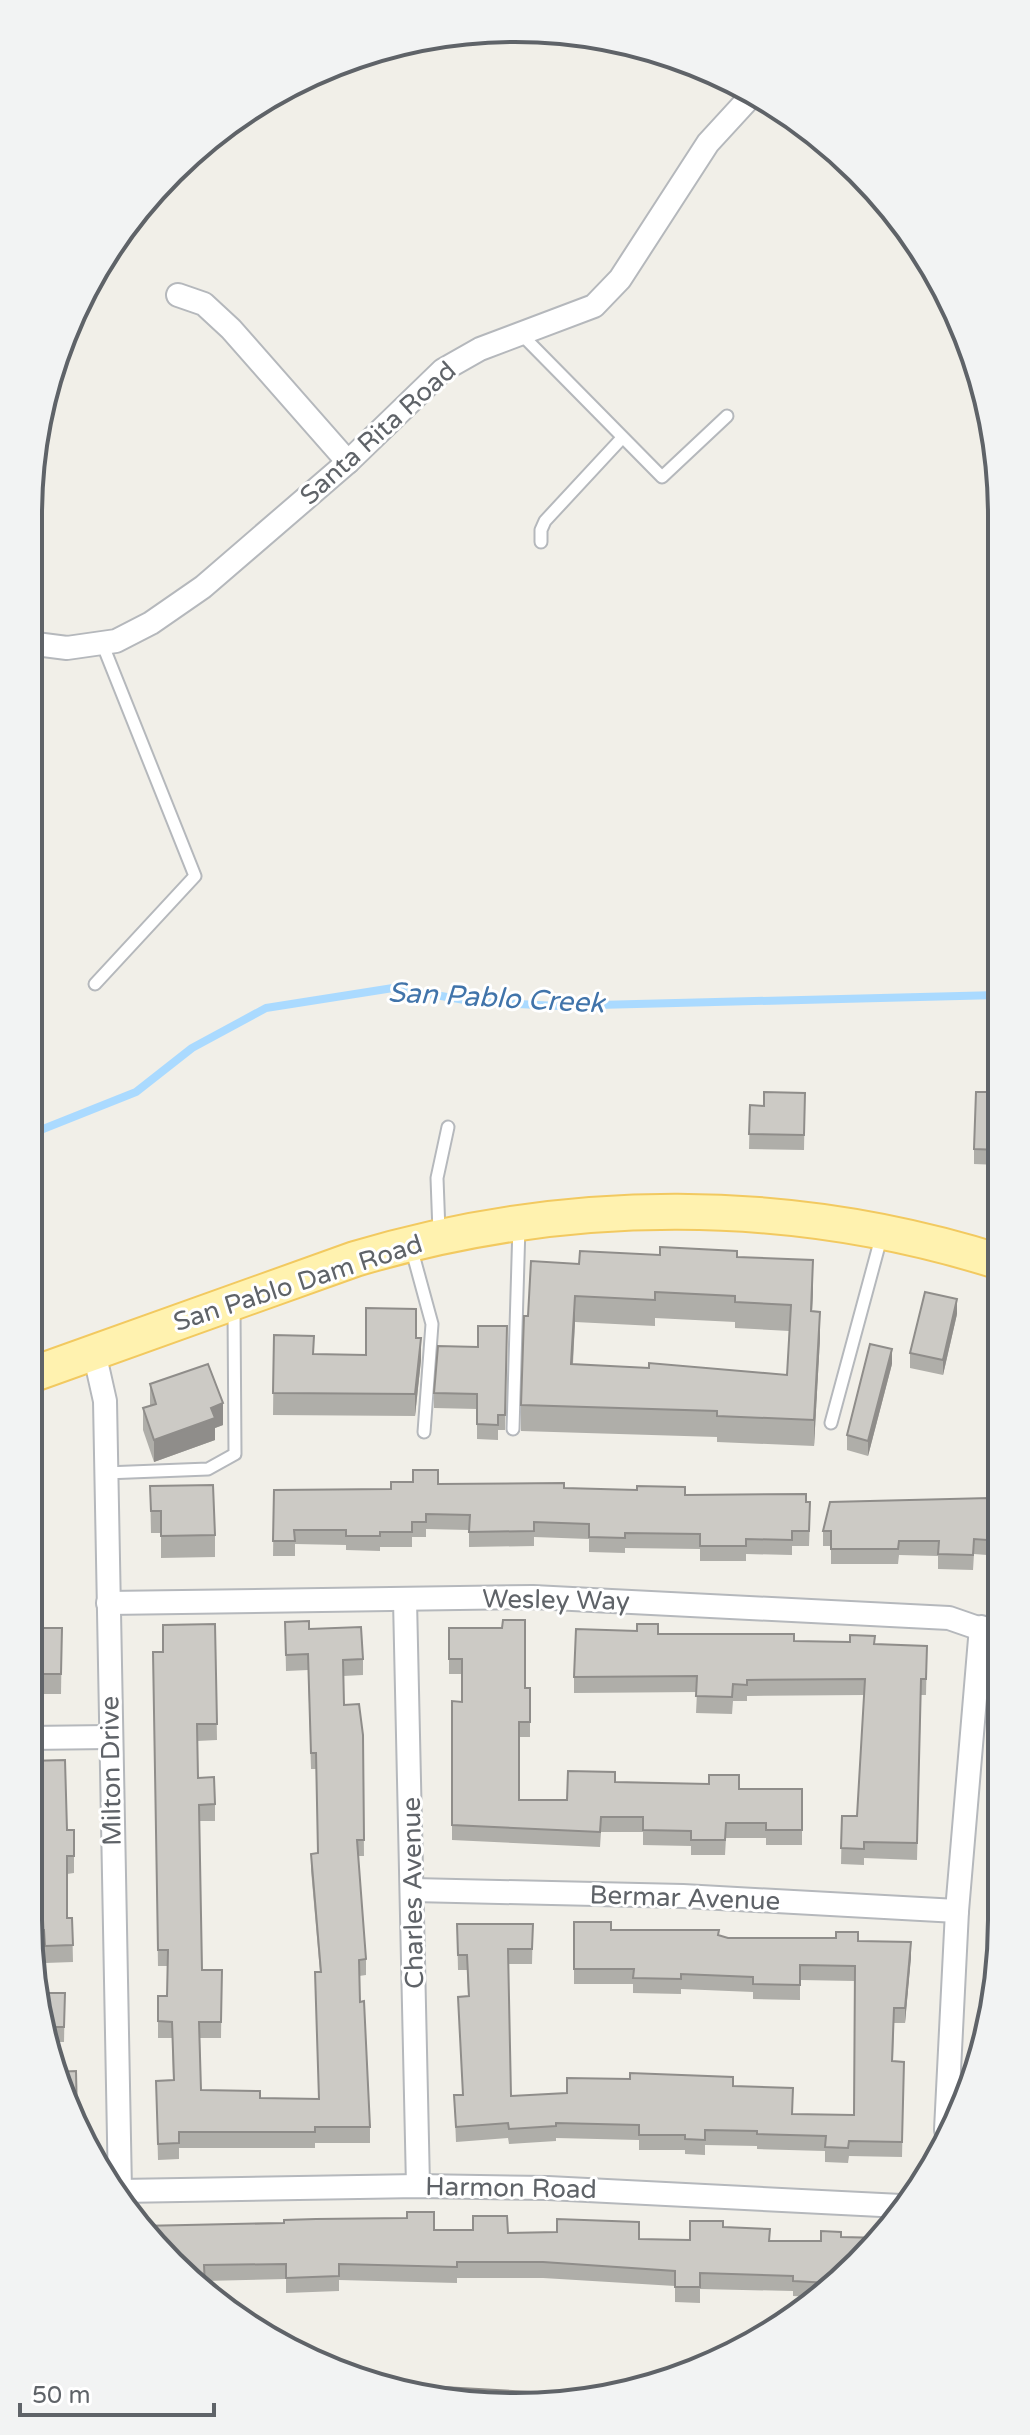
<svg xmlns="http://www.w3.org/2000/svg" width="1030" height="2435" viewBox="0 0 1030 2435" font-family="'Varela Round',sans-serif">
<style>
.lines{fill:none;stroke-linecap:round;stroke-linejoin:round}
.stream{stroke:#aadaff;stroke-width:8}
.service-casing{stroke:#b5b8bc;stroke-width:15}
.minor-casing{stroke:#b5b8bc;stroke-width:26}
.primary-casing{stroke:#f2c960;stroke-width:38}
.service{stroke:#fff;stroke-width:11}
.minor{stroke:#fff;stroke-width:22}
.primary{stroke:#fff2af;stroke-width:34}
.wall{fill:#afaea9;fill-rule:evenodd}
.shaded-wall{fill:#8f8d8a}
.building{fill:#cccac5;stroke:#8f8d8a;stroke-width:2;fill-rule:evenodd}
.labels{text-anchor:middle;dominant-baseline:central;stroke-width:6;stroke-linejoin:round;paint-order:stroke}
.street-label{font-size:26px;fill:#5f6368;stroke:#fff}
.water-label{font-size:28px;font-style:italic;fill:#4174aa;stroke:#fff}
.rim{fill:none;stroke:#5f6368;stroke-width:4}
</style>
<rect width="100%" height="100%" fill="#f1efe8"/>
<g class="lines">
<path class="stream" d="M28,1135l108,-43 56,-44 74,-40 127,-20 84,14 81,4 441,-11"/>
<g class="service-casing">
<g id="service">
<path d="M521,334l141,143 65,-61"/>
<path d="M541,542v-12l4,-9 77,-83"/>
<path d="M995,756l4,-6"/>
<path d="M95,984l100,-108 -93,-233"/>
<path d="M439,1232l-2,-54 11,-51"/>
<path d="M411,1247l21,77 -8,108"/>
<path d="M831,1423l50,-185"/>
<path d="M513,1429l6,-203"/>
<path d="M105,1473l103,-4 27,-15 -1,-145"/>
</g>
</g>
<g class="minor-casing">
<g id="minor">
<path d="M178,295l26,9 27,25 117,133"/>
<path d="M28,643l39,5 49,-7 35,-18 52,-36 145,-125 95,-92 37,-21 114,-43 26,-27 88,-136 45,-49"/>
<path d="M94,1352l11,49 15,790"/>
<path d="M405,1600l13,586"/>
<path d="M108,1603l425,-6 416,21 52,18"/>
<path d="M28,1738l82,-1"/>
<path d="M413,1890l270,6 274,15"/>
<path d="M946,2130l11,-219 24,-284"/>
<path d="M120,2191l298,-5 130,2 353,18"/>
</g>
</g>
<g class="primary-casing">
<path id="primary" d="M28,1376l327,-117c211,-63 434,-64 645,3"/>
</g>
<use href="#service" class="service"/>
<use href="#minor" class="minor"/>
<use href="#primary" class="primary"/>
</g>
<g class="wall">
<path d="M1000,1092l-1,73 -25,-1v-15z"/>
<path d="M805,1093l-1,57 -55,-1 1,-44 14,1z"/>
<path d="M660,1255l77,2 76,30 -1,24 8,27 -6,108 -97,-4v-5l-196,-6v-26l7,-89zM655,1318l80,4v6l54,3 -2,44 -214,-11 2,-42 80,4z"/>
<path d="M957,1314l-14,61 -33,-7v-15z"/>
<path d="M507,1326l-2,104h-7v10l-21,-1v-30l-43,-1v-15l44,-46z"/>
<path d="M274,1335l40,19 52,1 50,-17 5,22 -6,56 -142,-1z"/>
<path d="M892,1364l-24,92 -21,-6v-15z"/>
<path d="M150,1384l73,41 -8,3v12l-61,22 -11,-32v-22l7,-2z"/>
<path d="M438,1484l126,4 242,14 4,15 -1,29h-17v9l-46,-1v7h-46v-12l-75,-1v5l-36,-1v-13l-55,-2v9l-65,1v-17l-43,-1v8h-14v10h-32v4l-34,-1v-5l-51,-1v12h-22l1,-66 117,-1z"/>
<path d="M150,1486l65,49v22l-54,1v-25h-10z"/>
<path d="M989,1498l-2,57 -13,-1 -1,16 -35,-1v-13l-39,-1 -1,9h-67v-18h-8v-15z"/>
<path d="M285,1622l24,7 54,30v16l-20,1 1,29 19,30 1,121h-6l8,103v16l-7,1 1,26 10,125v16h-55v5h-136v11l-21,1 -2,-79 17,-1 -1,-42h-14v-42h9l1,-30h-10l-5,-314h10l52,-28 2,116 -20,1 1,37 17,26v17h-16l3,149h20l-1,68h-21l1,52 59,8 59,1 1,-127 -9,-102v-16l7,-1 -2,-84h-5l-3,-99 -22,1z"/>
<path d="M28,1628h34l-1,66h-33z"/>
<path d="M449,1628l76,60h5v49h-11v63h48l48,-18 124,7h63v56h-36v-7h-40l-1,17h-34v-9l-48,-1v-13h-42l-1,15 -148,-7v-139l10,1v-28h-13z"/>
<path d="M658,1634l136,7 133,5 -1,49h-5l-4,165 -53,-2v7l-23,-1 1,-48h15l7,-121 -117,1v5h-14l-1,13 -36,-1 1,-21 -123,1v-16z"/>
<path d="M67,1830h7v43l-7,1v44h5l1,44 -28,1 -1,-15h-11l-5,-28z"/>
<path d="M574,1922l37,8 107,5 10,3 130,3 53,16 -6,66h-11l-1,38 11,1 -2,95 -53,-1 -1,7 -23,-1v-11l-68,-2v-3l-52,-1v10l-20,-1v-4h-46v-10l-83,-2v3l-47,3 -1,-6 -52,4 -2,-47h9l-5,-98 10,-1 -1,-26h-9l-1,-46h76l-1,40h-24l3,132 222,-10 60,28 61,1 1,-134 -55,-1v20l-47,-1v-7l-72,-3v5l-48,-1v-9h-59z"/>
<path d="M40,1993h25l-1,49h-16z"/>
<path d="M723,2227l47,14h51l20,-4 40,4 -69,56 -19,-1v-5l-93,-2v14l-25,-1v-16l-132,-8h-86v5l-118,-3v11l-53,2v-14l-82,2 -55,-40 285,-11 205,9 51,1z"/>
</g>
<g class="shaded-wall">
<path d="M813,1260v27l-2,50v-26z"/>
<path d="M575,1296v26l-4,68v-26z"/>
<path d="M957,1299v15l-14,61v-15z"/>
<path d="M820,1312v26l-6,108v-26z"/>
<path d="M421,1338v22l-6,56v-22z"/>
<path d="M892,1349v15l-24,92v-15z"/>
<path d="M223,1403v22l-8,3v12l-61,22v-22l57,-32z"/>
<path d="M911,1942v15l-6,66v-15z"/>
</g>
<g class="building">
<path d="M764,1092l41,1 -1,42 -55,-1 1,-29 14,1z"/>
<path d="M976,1092h24l-1,58 -25,-1z"/>
<path d="M660,1247l77,4v6l76,3 -2,51 9,1 -6,108 -97,-4v-5l-196,-6 3,-89h4l3,-55 48,3 1,-13 80,4zM655,1292l80,4v6l56,3 -4,70 -138,-12v5l-78,-4 4,-68 80,4z"/>
<path d="M925,1292l32,7 -14,61 -33,-7z"/>
<path d="M366,1308l50,1v29h5l-6,56 -142,-1 1,-58 40,1 -1,18 53,1z"/>
<path d="M478,1326h29l-2,89h-7v10l-21,-1v-30l-43,-1 4,-47 40,1z"/>
<path d="M870,1344l22,5 -24,92 -21,-6z"/>
<path d="M208,1364l15,39 -12,5 4,10 -61,22 -11,-32 13,-4 -6,-20z"/>
<path d="M413,1470h25v14l126,-1v5l73,2v-4l48,1v8l121,-1v8h4l-1,29h-17v9l-46,-1v7h-46v-12l-75,-1v5l-36,-1v-13l-55,-2v9l-65,1 1,-17 -44,-1v8h-14v10h-32v4h-34v-6h-52l1,11h-22l1,-51 117,-1v-7h22z"/>
<path d="M213,1485l2,50 -54,1v-25h-10l-1,-25z"/>
<path d="M989,1498l-2,42 -13,-1 -1,16 -35,-1 1,-13h-40l-1,8h-67v-18h-8l7,-29z"/>
<path d="M503,1620h22v68h5v34h-11v78h48l1,-29 47,1v10l94,2v-9h30v14h63v41h-36v-7h-40l-1,17h-34v-9l-48,-1v-13h-42l-1,15 -148,-7v-124l10,1v-43h-13v-31h53z"/>
<path d="M309,1621v8l52,-2 2,32 -20,1 1,45 15,-1 4,31 1,105h-7l9,119 -7,1 1,42 4,-1 6,126h-55v5h-136v11l-21,1 -2,-63 18,-1 -2,-58 -14,-1v-25h9l1,-46h-10l-5,-298h10v-27l52,-1 2,100h-20l1,54 16,-1 1,27 -16,1 3,165h20l-1,52h-22l2,68 59,1v7l59,1 -4,-127h6l-10,-118 7,-1 -2,-100h-5l-3,-99 -22,1 -1,-33z"/>
<path d="M637,1624h21v10h136v7l56,1v-7l25,1 -1,8 53,2 -1,33h-5l-4,164 -53,-1v7l-23,-1 1,-32h15l8,-137 -118,1v5l-14,-1 -1,13 -36,-1 1,-20 -123,1 2,-48 61,2z"/>
<path d="M28,1628h34l-1,46h-33z"/>
<path d="M65,1760l2,70h7v26h-7v62h5l1,27 -28,1 -1,-16 -14,1 -2,-11v-159z"/>
<path d="M574,1922h37v8h108l-1,5 10,3h108v-6h22v9l53,1 -6,66h-11l-2,53 12,1 -2,80 -53,-1 -1,7 -23,-1 1,-11 -69,-2v-3l-52,-1v10l-20,-1v-4h-46v-10l-83,-2v3l-47,3 -1,-6 -52,4 -2,-32h9l-5,-98 11,-1 -2,-41h-9l-1,-31h76l-1,25h-24l3,147 56,-3v-15l63,1v-6l103,4v9l60,2 -1,26 62,1 1,-149 -55,-1v20l-47,-1v-7l-72,-3v5l-48,-1 1,-9h-60z"/>
<path d="M40,1993h25l-1,34h-18z"/>
<path d="M76,2071l1,45 -23,-39 -1,-5z"/>
<path d="M407,2212h27v18h39v-14h34l1,17 49,-1v-13l82,3v17l51,1v-19h33v6l47,2 -1,12h52v-10l20,1v5l42,1 -53,45 -37,-2v-5l-93,-3v14h-25v-16l-132,-9h-86v5l-118,-3v12l-53,2v-14l-82,1 1,22 -56,-46 -9,-15 144,-3v-3l32,-1 91,-1z"/>
<path d="M360,2375h29v9l178,10 50,1 -7,3h-190z"/>
</g>
<g class="labels">
<g class="street-label">
<text transform="translate(378 433) rotate(-42)">Santa Rita Road</text>
<text transform="translate(298 1283) rotate(-18)">San Pablo Dam Road</text>
<text transform="translate(556 1600) rotate(1)">Wesley Way</text>
<text transform="translate(111 1771) rotate(-91)">Milton Drive</text>
<text transform="translate(413 1893) rotate(-91)">Charles Avenue</text>
<text transform="translate(685 1898) rotate(2)">Bermar Avenue</text>
<text transform="translate(511 2188) rotate(1)">Harmon Road</text>
</g>
<g class="water-label">
<text transform="translate(496 998) rotate(3)">San Pablo Creek</text>
</g>
</g>
<path d="M0 0H1030V2435H0ZM515 42H515A473 473 0 0 1 988 515V1920A473 473 0 0 1 515 2393H515A473 473 0 0 1 42 1920V515A473 473 0 0 1 515 42Z" fill="#f2f3f3" fill-rule="evenodd"/>
<path class="rim" d="M515 42H515A473 473 0 0 1 988 515V1920A473 473 0 0 1 515 2393H515A473 473 0 0 1 42 1920V515A473 473 0 0 1 515 42Z"/>
<path d="M20 2403v12h194v-12" fill="none" stroke="#5f6368" stroke-width="4"/>
<text x="32" y="2403" font-size="24" fill="#5f6368" stroke="#ffffff" stroke-width="6" paint-order="stroke">50 m</text>
</svg>
